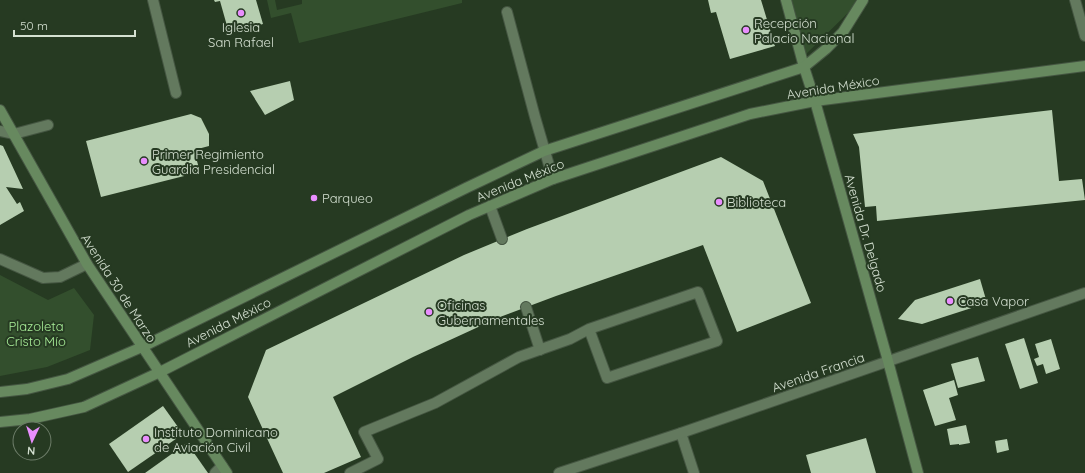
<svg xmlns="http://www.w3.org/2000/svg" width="1085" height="473" viewBox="0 0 1085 473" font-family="Quicksand,sans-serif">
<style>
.green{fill:#334f2d}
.building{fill:#b6ceb0}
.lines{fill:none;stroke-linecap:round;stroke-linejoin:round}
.lane-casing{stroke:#455642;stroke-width:12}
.street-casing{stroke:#455642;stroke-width:12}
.secondary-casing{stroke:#455642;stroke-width:12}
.lane{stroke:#63795e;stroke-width:10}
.street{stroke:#63795e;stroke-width:10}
.secondary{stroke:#67895f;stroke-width:10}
.poi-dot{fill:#e98efe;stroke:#263a22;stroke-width:1.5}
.labels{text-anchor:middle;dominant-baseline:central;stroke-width:4;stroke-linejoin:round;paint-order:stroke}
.poi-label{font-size:13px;fill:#d4e0d1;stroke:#263a22;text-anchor:start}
.street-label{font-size:13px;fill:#d4e0d1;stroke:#263a22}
.park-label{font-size:13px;fill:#a9ee99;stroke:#263a22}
</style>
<rect width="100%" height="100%" fill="#263a22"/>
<g class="green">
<path d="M267,0h8l2,10 25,-6v-4h160v3l-163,40 -8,-30 -20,5z"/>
<path d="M789,0h67l-4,9 -48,47z"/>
<path d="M0,275l48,25 26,-12 20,27 -4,35 -43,17 -47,9z"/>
</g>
<g class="building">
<path d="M214,0h42l7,24 -34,9 -9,-32 -5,1z"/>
<path d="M708,0h53l14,46 -45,13 -14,-47 -5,1z"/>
<path d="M290,81l4,19 -29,15 -15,-24z"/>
<path d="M1052,110l7,71 23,-2 3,21 -208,21 -1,-15 -11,1 -6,-60 -6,-13z"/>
<path d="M191,114l10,4 8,16v12l-15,4 6,22 -99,25 -15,-56z"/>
<path d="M0,145l3,1 20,43 -17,-2 11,17 3,-2 4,9 -24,14z"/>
<path d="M721,157l42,24 48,122 -74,29 -34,-87 -147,51 -56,21 -87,40 -80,40 28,60 -37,16h-41l-35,-76 18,-47 198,-95 63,-26z"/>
<path d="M980,279l7,24 -65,21 -24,-5 17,-19z"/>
<path d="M1024,338l14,45 -18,6 -15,-45z"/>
<path d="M1051,339l9,30 -14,5 -3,-10 -6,2 -3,-7 5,-2 -4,-13z"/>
<path d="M978,357l7,24 -27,7 -7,-24z"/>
<path d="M954,380l4,15 -9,3 7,22 -21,6 -12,-36z"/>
<path d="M163,406l20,28 -55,38 -19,-28z"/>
<path d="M966,425l4,18 -11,2v-1l-9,1 -3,-16z"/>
<path d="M866,438l10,35h-65l-5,-18z"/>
<path d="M1007,439l2,11 -12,3 -2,-12z"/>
<path d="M187,443l21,30h-63z"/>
</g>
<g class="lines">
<g class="lane-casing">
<g id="lane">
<path d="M507,12l28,105 18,62"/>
<path d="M490,206l12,33"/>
<path d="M526,307l14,43"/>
<path d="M350,473l28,-14 -14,-27 71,-29 84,-46 51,-18 19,-10 109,-37 19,49 -110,37 -18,-49"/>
</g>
</g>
<g class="street-casing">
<g id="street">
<path d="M153,0l23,93"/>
<path d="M1075,0l10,36"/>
<path d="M0,131l14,3 34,-9"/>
<path d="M0,259l43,19 17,-1 27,-13"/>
<path d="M681,433l13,40"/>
<path d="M215,473l7,-7"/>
<path d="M559,473l122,-40 404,-140"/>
</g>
</g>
<g class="secondary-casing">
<g id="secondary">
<path d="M786,0l18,67 11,34 73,260 30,112"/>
<path d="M0,110l87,154 140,209"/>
<path d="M0,392l27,-3 41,-10 74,-32 324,-159 78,-37 260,-84 22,-18 17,-17 20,-32"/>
<path d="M0,422l30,-3 54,-12 76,-35 309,-157 84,-36 197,-65 65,-13 270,-35"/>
</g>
</g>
<use href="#lane" class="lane"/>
<use href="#street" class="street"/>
<use href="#secondary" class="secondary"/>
</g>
<g class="poi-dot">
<circle cx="241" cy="13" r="4"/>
<circle cx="746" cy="30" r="4"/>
<circle cx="144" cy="161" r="4"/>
<circle cx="314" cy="198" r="4"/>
<circle cx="719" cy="202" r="4"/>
<circle cx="950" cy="301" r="4"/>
<circle cx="429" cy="312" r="4"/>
<circle cx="146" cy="439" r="4"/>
</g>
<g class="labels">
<g class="poi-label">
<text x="754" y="23">Recepción<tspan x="754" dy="15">Palacio Nacional</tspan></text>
<text x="241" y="27" text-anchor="middle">Iglesia<tspan x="241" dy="15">San Rafael</tspan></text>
<text x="152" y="154">Primer Regimiento<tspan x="152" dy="15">Guardia Presidencial</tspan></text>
<text x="322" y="198">Parqueo</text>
<text x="727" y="202">Biblioteca</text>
<text x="958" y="301">Casa Vapor</text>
<text x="437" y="305">Oficinas<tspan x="437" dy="15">Gubernamentales</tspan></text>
<text x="154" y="432">Instituto Dominicano<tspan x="154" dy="15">de Aviación Civil</tspan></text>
</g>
<g class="street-label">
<text transform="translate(833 87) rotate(-9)">Avenida México</text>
<text transform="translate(520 180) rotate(-22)">Avenida México</text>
<text transform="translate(866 233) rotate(74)">Avenida Dr. Delgado</text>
<text transform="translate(119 288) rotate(57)">Avenida 30 de Marzo</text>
<text transform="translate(228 322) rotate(-27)">Avenida México</text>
<text transform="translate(818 372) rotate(-19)">Avenida Francia</text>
</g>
<g class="park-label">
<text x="36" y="326">Plazoleta<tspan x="36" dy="15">Cristo Mío</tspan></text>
</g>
</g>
<g transform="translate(32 441) rotate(184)"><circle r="19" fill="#263a22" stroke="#6c7c68"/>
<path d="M0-3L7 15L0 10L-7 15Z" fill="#e98efe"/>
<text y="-6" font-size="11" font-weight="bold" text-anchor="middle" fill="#d4e0d1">N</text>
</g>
<path d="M14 30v6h121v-6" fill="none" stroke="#d4e0d1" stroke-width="2"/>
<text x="20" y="30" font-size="12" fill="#d4e0d1" stroke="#263a22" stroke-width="3" paint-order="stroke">50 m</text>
</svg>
